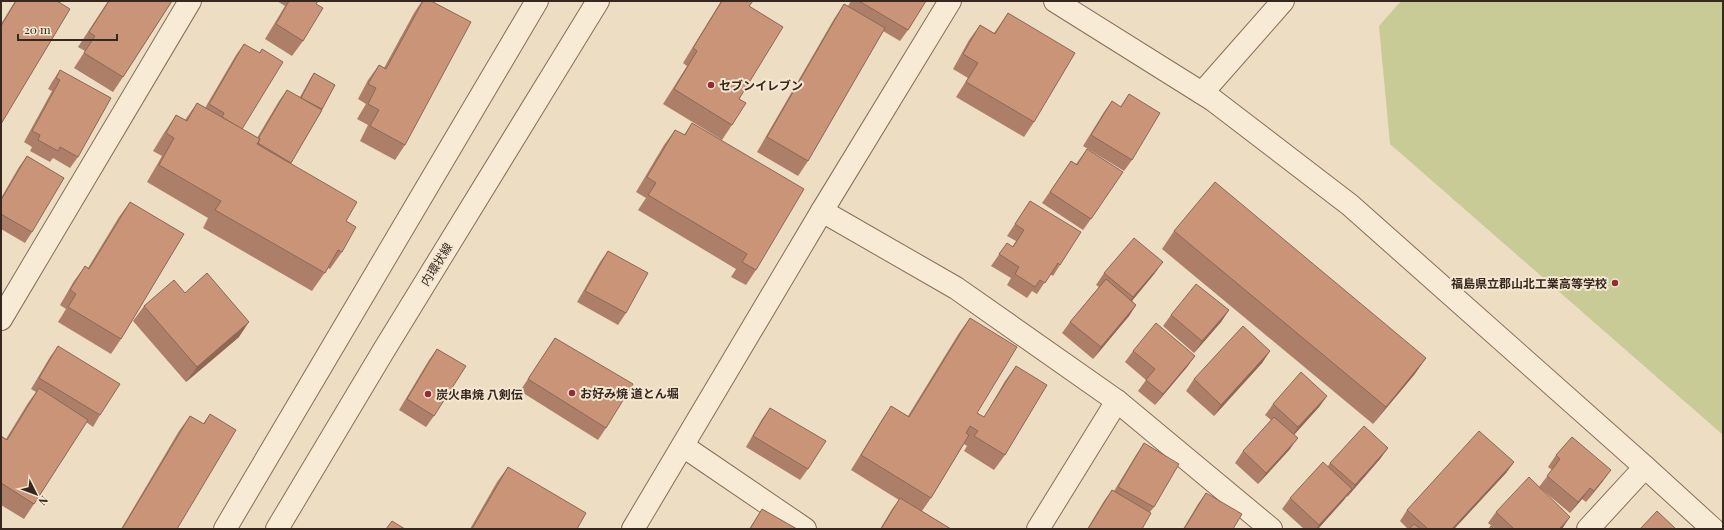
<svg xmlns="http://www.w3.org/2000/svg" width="1724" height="530" viewBox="0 0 1724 530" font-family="'Playfair Display','Noto Sans JP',serif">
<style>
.green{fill:#c9cb96}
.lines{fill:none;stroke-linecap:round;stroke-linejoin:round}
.minor-casing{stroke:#866e5a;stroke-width:24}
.minor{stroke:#f8ebd5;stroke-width:22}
.wall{fill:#ae7f68}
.shaded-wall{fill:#8d6855}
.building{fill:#ca9479;stroke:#8d6855}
.poi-dot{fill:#942b35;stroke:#f4e7d1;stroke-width:1.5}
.labels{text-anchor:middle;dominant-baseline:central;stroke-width:4;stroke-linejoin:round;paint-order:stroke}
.poi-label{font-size:12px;font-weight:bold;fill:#36281e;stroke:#f4e7d1;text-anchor:start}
.street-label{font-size:12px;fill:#36281e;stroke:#f4e7d1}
</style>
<rect width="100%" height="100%" fill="#edddc2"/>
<path class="green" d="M1401,1h322v434l-333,-291 -11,-118z"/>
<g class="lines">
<g class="minor-casing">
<g id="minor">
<path d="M1055,1l158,99 137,105 295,262 68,62"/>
<path d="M1202,93l81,-92"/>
<path d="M822,211l134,77 161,113 154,128"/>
<path d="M1,319l189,-318"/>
<path d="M683,446l122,83"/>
<path d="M225,529l312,-528"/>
<path d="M277,529l107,-179 214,-349"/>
<path d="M633,529l189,-318 128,-210"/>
<path d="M1038,529l79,-128"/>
<path d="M1588,529l57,-62"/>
</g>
</g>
<use href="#minor" class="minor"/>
</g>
<g class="wall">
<path d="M15,1h42l-56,123v-100z"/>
<path d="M108,1h64l-49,76 -10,15 -39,-24 11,-17 -7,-4z"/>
<path d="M277,1h41l-2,3 -13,37 -11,15 -27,-17 20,-33z"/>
<path d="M422,1h9l-26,144 -10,15 -35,-19 8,-16 -11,-6 9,-15 -8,-5 10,-19 11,-15 5,3 30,-55z"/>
<path d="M721,1h32l-4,5 -10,93 -7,26 -10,15 -59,-36 24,-38 -4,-3z"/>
<path d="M851,1h75l-18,29 -8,11 -17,-10 -75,130 -10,15 -41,-24 77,-133 10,-15 4,2z"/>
<path d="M1008,13l26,109 -10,15 -68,-40 12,-19 -15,-9 16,-29 11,-15 14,8z"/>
<path d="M244,44l15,9 3,-4 -20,81 15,8 22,-37 8,-11 13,7 10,-18 4,-6 21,12 -13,25 -32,53 56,58 -4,31 -12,17 -2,-1 -16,23 -109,-63 5,-10 -61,-36 15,-26 -9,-5 11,-18 12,-18 9,5 12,-17 8,5 31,-53z"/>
<path d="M60,70l18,87 -8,11 -17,-10 -3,4 -20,-11 2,-4 -8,-5 28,-51 -4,-2 4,-7z"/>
<path d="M1129,94l3,66 -8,11 -41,-25 21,-34 8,-11 8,6z"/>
<path d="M692,123l64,147 -10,15 -15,-8 5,-8 -98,-59 8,-12 -10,-6 28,-47 11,-15 9,5z"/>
<path d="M1087,149l4,70 -8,11 -41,-27 29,-42 5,3z"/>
<path d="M27,156l5,76 -7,11 -24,-14v-31l18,-31z"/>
<path d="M1030,201l30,64 -7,11 -3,-2 -13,20 -5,-3 -5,7 -20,-13 4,-7 -20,-12 16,-23 5,4 4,-6 -9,-5z"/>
<path d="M130,202l-9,137 -10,15 -53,-32 8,-13 -6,-4 14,-24 11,-15 3,2 31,-51z"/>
<path d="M1174,231l252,127 -12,17 -41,49 -211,-175z"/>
<path d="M608,251l18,62 -8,12 -41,-23 23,-40z"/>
<path d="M1104,273h51l-23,28 4,4 -7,11 -36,43 -31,-26 8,-11 29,-35 -3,-2z"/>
<path d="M185,293l54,44 -53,45 -53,-61 11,-15z"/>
<path d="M1229,310l-8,12 -27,31 -31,-27 8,-11z"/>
<path d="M970,318l7,95 7,4 21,-36 11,-15 -11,89 -11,15 -30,-19 3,-5 -3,-2 -33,54 -9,13 29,18h-71l12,-20 7,-9 -48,-30 30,-49 10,-15 17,10 51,-83z"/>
<path d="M555,338l51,90 -8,12 -78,-49z"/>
<path d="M58,346l42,69 -7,12 -7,-5 -52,82 -10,15 -23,-14v-69l5,3 22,-36 8,-11 -5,-3 19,-32z"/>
<path d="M437,349l-3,67 -8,11 -27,-17 30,-50z"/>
<path d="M1133,351l62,5 -8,11 -32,38 -17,-14 8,-11 -21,-18z"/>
<path d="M1270,351l-8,12 -48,53 -28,-25 8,-12z"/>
<path d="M1327,396l-8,11 -25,28 -4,14 -32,35 -23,-21 8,-12 28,-31 -6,-5 8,-11z"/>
<path d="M770,408l38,61 -8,11 -54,-33 16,-28z"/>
<path d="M210,414l-33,115h-56l58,-98 11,-15 13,8z"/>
<path d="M1144,443l10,64 -4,5 -8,17h-55l17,-28 8,-11 2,1 22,-36z"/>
<path d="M1388,448l-8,11 -33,38 -1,-1 -28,33h-14l-22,-20 8,-11 38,-32 2,-3z"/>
<path d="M1556,455l47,26 -17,21 -4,-3 -12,14 -30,-25 22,41h-67l-7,-6 8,-11 43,-25 13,-17 -4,-3z"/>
<path d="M1514,462l-8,11 -52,56h-46l-8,-8 7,-11z"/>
<path d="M508,467l69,62h-107l27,-47z"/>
<path d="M1206,493l27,36h-50l15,-25z"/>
<path d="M762,509l35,20h-48z"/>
</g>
<g class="shaded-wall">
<path d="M1163,262l-8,11 -30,36 8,-12z"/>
<path d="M1136,305l-7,11 -36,43 8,-12z"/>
<path d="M1229,310l-8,12 -27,31 8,-12z"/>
<path d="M249,322l-10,15 -53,45 11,-15z"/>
<path d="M1270,351l-8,12 -48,53 7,-11z"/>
<path d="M1195,356l-8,11 -32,38 8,-11z"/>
<path d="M1426,358l-12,17 -41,49 13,-17z"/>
<path d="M1327,396l-8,11 -28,31 7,-11z"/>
<path d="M1298,438l-8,11 -32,35 8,-11z"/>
<path d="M1388,448l-8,11 -33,38 8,-12z"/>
<path d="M1514,462l-8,11 -52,56h-2z"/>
<path d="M1611,470l-8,11 -17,21 8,-11z"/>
<path d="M1590,488l-8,11 -12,14 8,-11z"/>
<path d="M1352,489l-8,11 -26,29h-2l3,-4z"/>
<path d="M1570,517l-8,12h-3z"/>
</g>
<g class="building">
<path d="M16,1h41l13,8 -69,115v-98z"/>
<path d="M109,1h63l-49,76 -39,-24 11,-17 -6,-4z"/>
<path d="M289,1h29l-2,3 7,4 -20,33 -27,-17z"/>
<path d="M423,1h8l40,21 -66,123 -35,-19 9,-16 -11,-6 8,-16 -8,-4 11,-19 7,4z"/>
<path d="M722,1h31l-4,5 34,21 -44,72 7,4 -14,22 -58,-36 23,-38 -4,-3z"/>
<path d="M859,1h67l-18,29z"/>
<path d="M844,4l41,24 -77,133 -41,-24z"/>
<path d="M1008,13l67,40 -41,69 -68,-40 12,-19 -15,-9 17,-29 15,9z"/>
<path d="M244,44l16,9 2,-4 21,13 -41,67 -20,-12 2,-4 -15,-9z"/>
<path d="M60,70l51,28 -33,59 -18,-10 -2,4 -20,-11 2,-5 -8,-4 28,-51 -4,-2z"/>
<path d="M314,73l21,12 -13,24 -21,-11z"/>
<path d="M287,90l35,20 -31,53 -33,-20 2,-4h-2z"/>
<path d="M1129,94l31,19 -28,47 -41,-25 21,-34 9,6z"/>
<path d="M197,103l63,36 -3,5 100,58 -11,19 10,6 -14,25 -4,-2 -13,23 -110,-63 6,-9 -62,-36 15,-27 -8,-5 10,-18 11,6z"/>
<path d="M692,123l112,66 -48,81 -14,-8 5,-8 -99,-59 8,-12 -9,-6 28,-47 10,5z"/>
<path d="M1087,149l36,23 -32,47 -41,-27 21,-31 6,4z"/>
<path d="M27,156l37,22 -32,54 -31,-18v-14z"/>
<path d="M1215,182l211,176 -40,49 -212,-176z"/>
<path d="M1030,201l51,31 -21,33 -2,-2 -13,20 -5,-3 -5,7 -20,-13 4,-7 -20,-13 8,-11 6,4 11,-17 -9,-6z"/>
<path d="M130,202l54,32 -63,105 -53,-32 8,-13 -6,-4 15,-24 4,3z"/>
<path d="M1134,238l29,24 -30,35 -29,-24z"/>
<path d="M608,251l40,22 -22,40 -41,-22z"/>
<path d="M207,273l42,49 -52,45 -53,-61 30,-26 11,13z"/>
<path d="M1106,279l30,26 -35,42 -31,-25z"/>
<path d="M1196,284l33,26 -27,31 -31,-26z"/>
<path d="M970,318l47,29 -40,66 7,4 32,-51 31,19 -42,70 -31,-19 4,-5 -8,-5 -4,7 3,2 -38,63 -70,-43 30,-49 18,11z"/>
<path d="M1156,323l39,33 -32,38 -17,-14 9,-11 -22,-18z"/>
<path d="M1243,326l27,25 -49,54 -27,-26z"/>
<path d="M555,338l78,46 -27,44 -78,-49z"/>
<path d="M58,346l62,38 -20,31 -61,-37z"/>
<path d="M437,349l29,17 -32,50 -27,-17z"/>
<path d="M1301,372l26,24 -29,31 -25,-23z"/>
<path d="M39,388l49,32 -54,84 -33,-21v-47l6,4z"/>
<path d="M770,408l56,33 -18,28 -55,-33z"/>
<path d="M210,414l26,16 -59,99h-55l68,-113 14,8z"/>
<path d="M1274,417l24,21 -32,35 -23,-22z"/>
<path d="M1364,426l24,22 -33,37 -25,-22z"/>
<path d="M1479,431l35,31 -62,67h-24l-21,-19z"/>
<path d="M1572,437l39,33 -17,21 -4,-3 -12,14 -31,-26 13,-17 -4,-4z"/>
<path d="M1144,443l35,21 -25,43 -36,-20z"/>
<path d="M1323,462l29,27 -33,36 -29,-27z"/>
<path d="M508,467l78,46 -9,16h-105z"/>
<path d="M1529,477l41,40 -11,12h-45l-18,-17z"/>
<path d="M1112,490l39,23 -9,16h-54z"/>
<path d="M1206,493l36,21 -9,15h-49z"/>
<path d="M900,498l51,31h-70z"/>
<path d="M762,509l35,20h-47z"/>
<path d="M1657,511l19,18h-36z"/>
<path d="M392,521l13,8h-19z"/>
<path d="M1414,524l7,5h-12z"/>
<path d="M1491,526l3,3h-5z"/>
</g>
<g class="poi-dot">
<circle cx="711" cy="85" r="4"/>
<circle cx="1615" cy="283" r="4"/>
<circle cx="572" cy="393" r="4"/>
<circle cx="428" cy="394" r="4"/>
</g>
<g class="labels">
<g class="poi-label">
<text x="719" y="85">セブンイレブン</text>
<text x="1607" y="283" text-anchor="end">福島県立郡山北工業高等学校</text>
<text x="580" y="393">お好み焼 道とん堀</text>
<text x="436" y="394">炭火串焼 八剣伝</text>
</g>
<g class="street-label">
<text transform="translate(436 264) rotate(-58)">内環状線</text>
</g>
</g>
<rect width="1724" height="530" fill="none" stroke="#36281e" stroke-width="4"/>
<g transform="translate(36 494) rotate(132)" stroke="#f4e7d1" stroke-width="3" paint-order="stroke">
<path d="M0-3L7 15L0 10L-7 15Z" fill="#36281e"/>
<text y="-6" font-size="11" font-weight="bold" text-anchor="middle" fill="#36281e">N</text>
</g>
<path d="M18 34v6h99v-6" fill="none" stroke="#36281e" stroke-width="2"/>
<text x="24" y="34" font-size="12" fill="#36281e" stroke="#f4e7d1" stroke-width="3" paint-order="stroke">20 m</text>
</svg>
